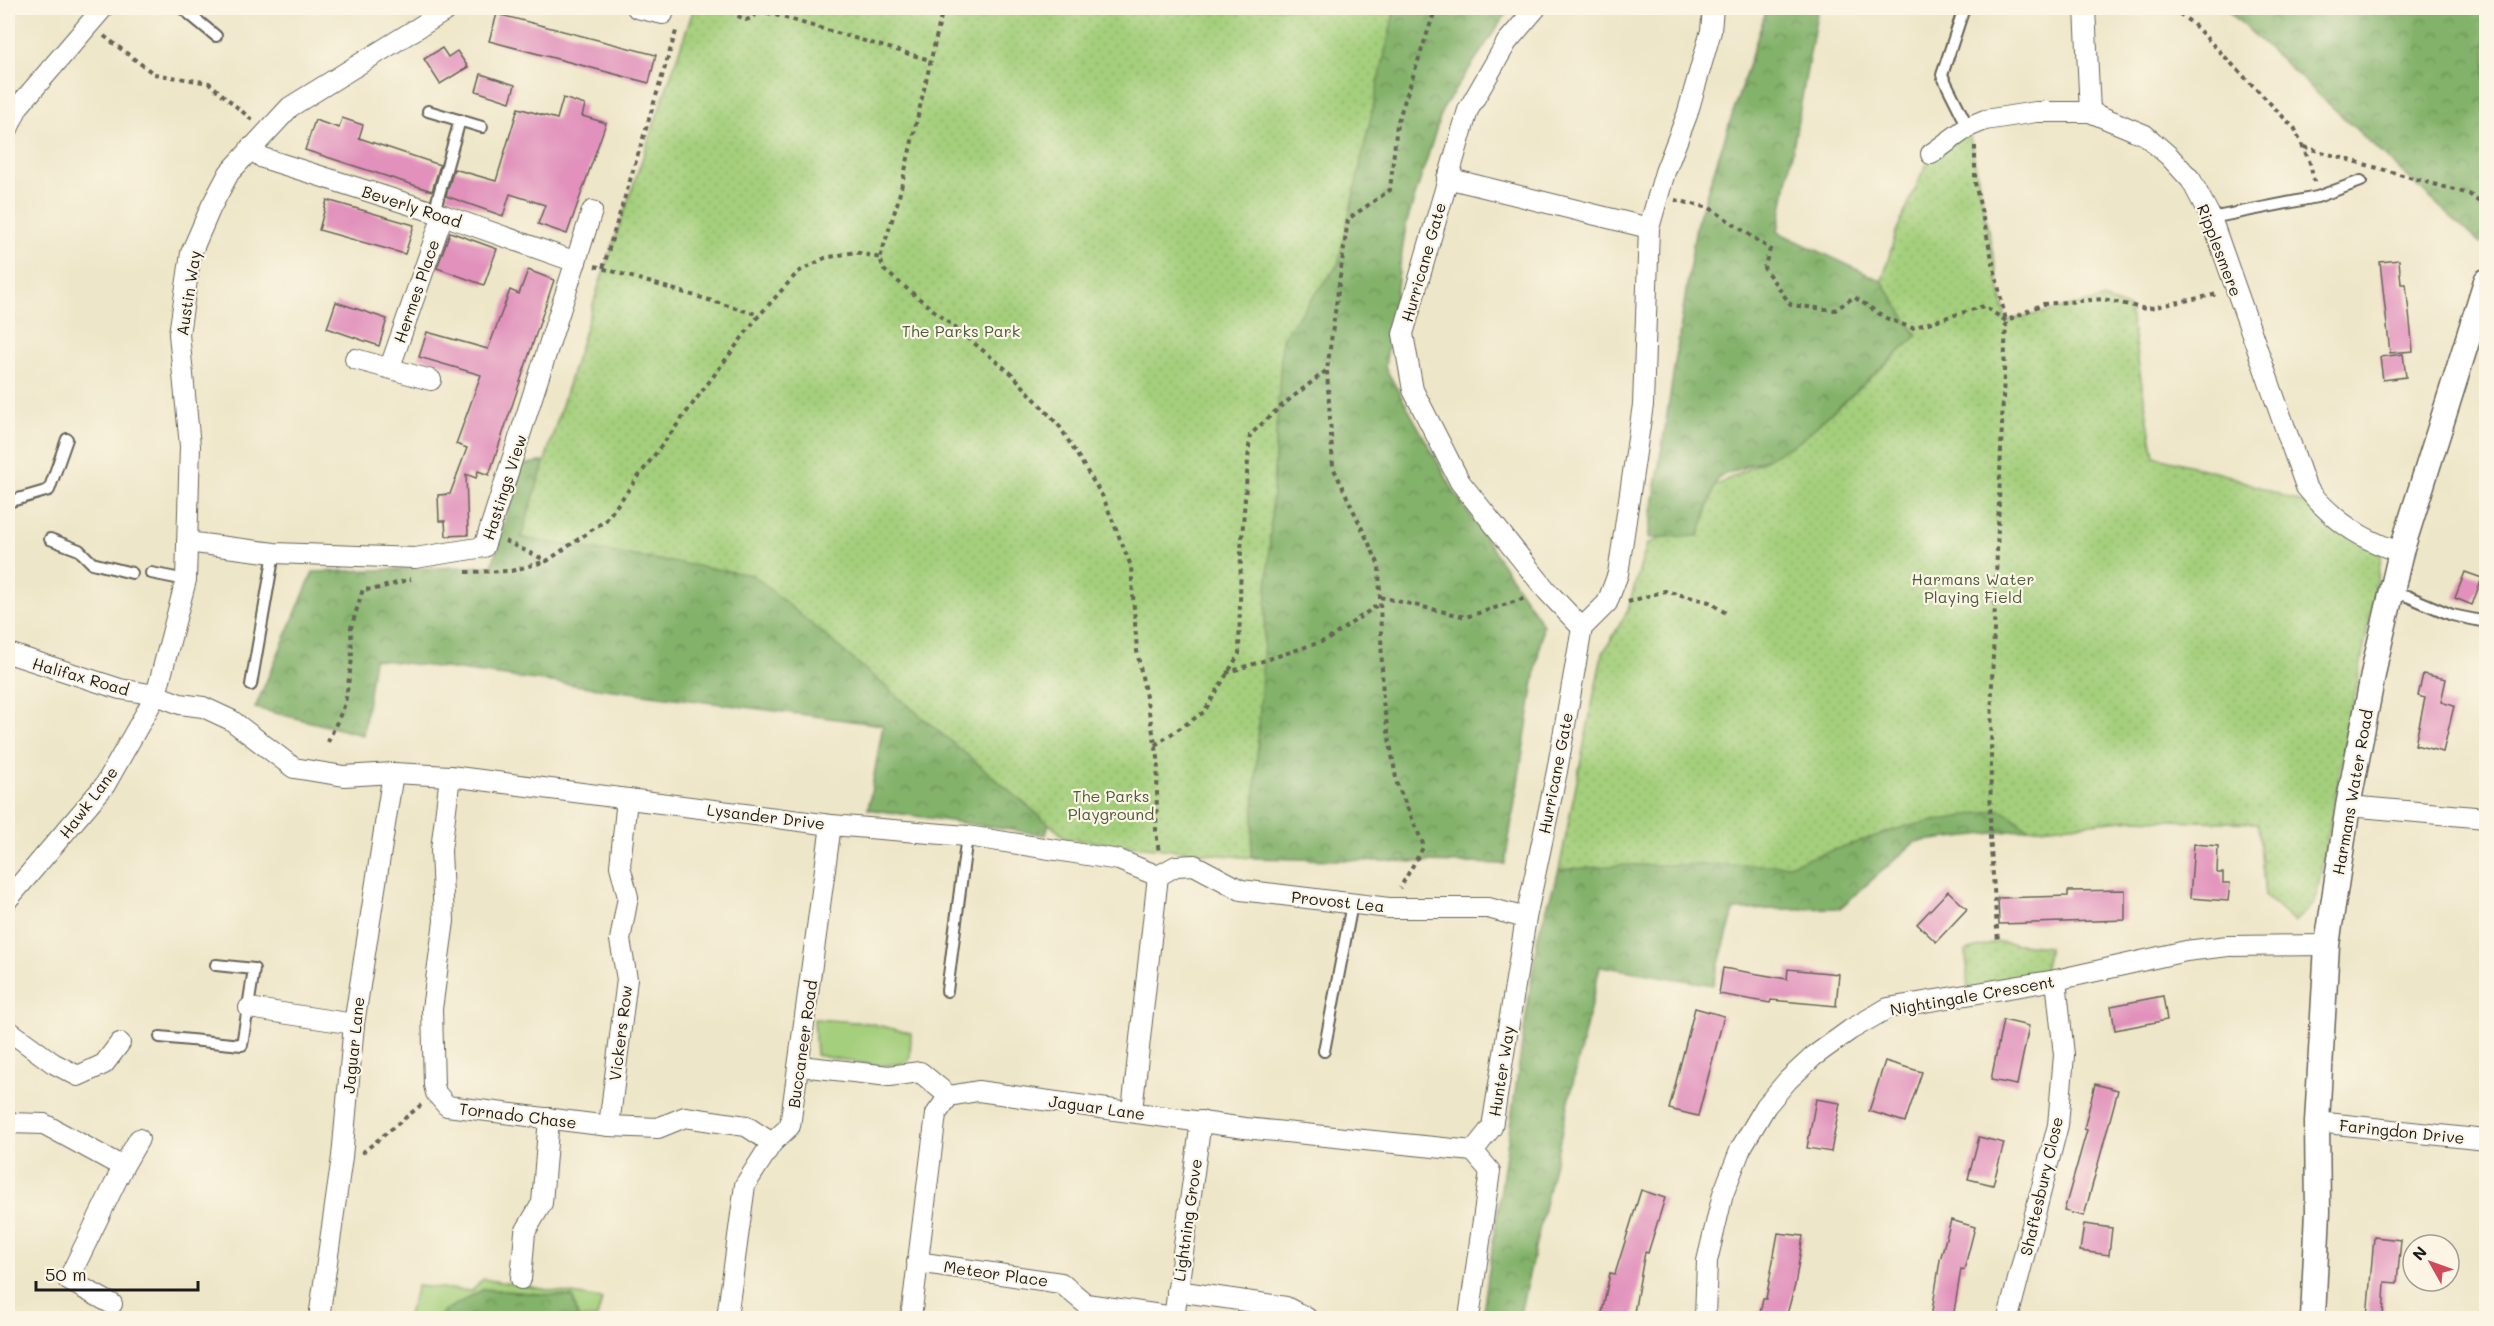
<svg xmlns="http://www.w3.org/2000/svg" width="2494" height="1326" viewBox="0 0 2494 1326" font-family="Mali,sans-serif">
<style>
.green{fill:#a4cf7b;stroke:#60764c;stroke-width:1.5}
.forest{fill:url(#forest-crowns);stroke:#506744;stroke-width:1.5}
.park{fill:url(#park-dots);stroke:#60764c;stroke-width:1.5}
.building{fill:#e191bb}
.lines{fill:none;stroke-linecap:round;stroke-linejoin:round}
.service-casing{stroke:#666358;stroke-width:14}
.minor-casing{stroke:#666358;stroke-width:22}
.tertiary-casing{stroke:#666358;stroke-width:27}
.path{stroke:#666358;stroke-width:4;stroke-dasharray:4.5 4.5;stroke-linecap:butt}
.service{stroke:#fff;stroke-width:10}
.minor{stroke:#fff;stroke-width:20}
.tertiary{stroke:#fff;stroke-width:24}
.labels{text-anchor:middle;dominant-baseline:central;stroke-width:4.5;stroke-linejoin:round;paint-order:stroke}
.street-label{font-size:16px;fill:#1c1c1c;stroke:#fcf5e5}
.park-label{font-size:16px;fill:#4c5b3d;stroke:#fcf5e5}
</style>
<defs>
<pattern id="forest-crowns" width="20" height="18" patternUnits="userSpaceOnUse" patternTransform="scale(1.5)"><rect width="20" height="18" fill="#83b26b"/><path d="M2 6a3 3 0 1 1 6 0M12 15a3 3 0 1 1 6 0" fill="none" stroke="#6a9057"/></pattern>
<pattern id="park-dots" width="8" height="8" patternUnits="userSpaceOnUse" patternTransform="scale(1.5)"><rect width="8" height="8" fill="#a4cf7b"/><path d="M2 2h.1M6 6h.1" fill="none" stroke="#8db16a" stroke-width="1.8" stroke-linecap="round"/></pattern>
</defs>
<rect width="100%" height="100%" fill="#fcf5e5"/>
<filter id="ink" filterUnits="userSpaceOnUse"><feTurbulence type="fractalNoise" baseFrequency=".0167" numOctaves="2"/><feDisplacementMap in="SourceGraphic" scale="12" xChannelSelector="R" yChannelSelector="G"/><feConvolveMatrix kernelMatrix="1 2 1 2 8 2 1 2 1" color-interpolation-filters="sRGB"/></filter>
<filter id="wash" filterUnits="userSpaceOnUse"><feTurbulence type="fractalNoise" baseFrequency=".008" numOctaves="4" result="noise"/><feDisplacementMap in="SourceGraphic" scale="24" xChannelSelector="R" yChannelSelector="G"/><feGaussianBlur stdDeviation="1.35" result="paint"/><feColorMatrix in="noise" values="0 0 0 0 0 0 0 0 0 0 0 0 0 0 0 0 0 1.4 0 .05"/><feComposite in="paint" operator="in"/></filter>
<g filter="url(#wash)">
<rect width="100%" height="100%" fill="#eee6c8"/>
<g class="green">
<path d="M814,1019l54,4 43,10 -1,24 -4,6 -28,3 -62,-11z"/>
<path d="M483,1279l119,20 -5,19h-190l10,-32 55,5z"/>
</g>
<g class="forest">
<path d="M1395,8h115l-67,100 -37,117 -21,142 70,126 88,132 -38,239 -254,-6 -1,-423z"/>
<path d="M1767,8h51l-40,224 104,49 35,55 -127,114 -72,27 -19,59 -51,2 48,-312z"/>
<path d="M2225,8h261v219l-6,17z"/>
<path d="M572,457l187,100 311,182 -24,96 -178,-26 15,-84 -509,-66 -11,76 -108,-27 58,-136 179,-6 29,-101z"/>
<path d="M2001,809l28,20 -114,13 -75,66 -106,2 -21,75 -113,-19 -81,352h-37l56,-383 21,-65c148,-12 296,-35 442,-61z"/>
<path d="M484,1289l89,8 5,21h-139l5,-7z"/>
</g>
<g class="park">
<path d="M694,8h701l-57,257 -56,73 -31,520 -184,-19 -314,-264 -232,-37 78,-253z"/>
<path d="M1968,127l38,194 97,-22 26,9 25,148 76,20 99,37 54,34 -68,356 -21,19 -29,-26 -7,-73 -124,-4 -105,10 -28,-20 -98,18 -115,38h-165l-64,5 43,-215 25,-43 20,-68 16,-7 36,-1 16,-50 84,-44 118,-106 -35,-55 14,-49 35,-78z"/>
<path d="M1998,942l51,5 -7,35 -74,13 -2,-44z"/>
</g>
<g id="blocks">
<g class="building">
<path d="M497,14l159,41 -7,28 -160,-42z"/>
<path d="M442,48l6,9 9,-6 11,16 -28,17 -16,-25z"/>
<path d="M481,74l34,11 -5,17 -34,-11z"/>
<path d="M563,98l22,7 -3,11 24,7 -39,111 -29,-10 7,-19 -35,-11 -7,22 -57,-20 8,-27 42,12 22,-73 39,11z"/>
<path d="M342,118l21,7 -4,13 81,27 -8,26 -127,-41 10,-30 24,8z"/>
<path d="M327,200l87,25 -9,29 -86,-24z"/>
<path d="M450,232l47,17 -13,36 -47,-17z"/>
<path d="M2399,260l2,24h5l7,67 -23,2 -10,-91z"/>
<path d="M528,270l26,10 -65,195 -11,-4 -2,7 -10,-4 2,61 -22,1 -1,-15h-6l-1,-26 12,-1 17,-46 -11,-4 25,-69 -62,-18 8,-25 61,17 22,-59 9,4z"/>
<path d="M336,302l51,17 -8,27 -52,-18z"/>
<path d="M2403,354l3,23 -23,3 -3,-23z"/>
<path d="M2465,572l17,6 -10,27 -17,-7z"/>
<path d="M2423,674l23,5 -5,23 13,4 -11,46 -28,-7 10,-47 -7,-2z"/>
<path d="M2194,844l24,2 -1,27h6v10h7l-2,18 -38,-3z"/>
<path d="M2125,890v30l-126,4 -1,-26 70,-2v-5z"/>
<path d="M1948,891l19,18 -31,33 -19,-18z"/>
<path d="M1723,968l64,11 1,-10 51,5 -3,32 -65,-6 -1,3 -51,-9z"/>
<path d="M2163,996l4,24 -52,10 -4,-24z"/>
<path d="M1695,1008l29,8 -26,100 -29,-7z"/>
<path d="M2003,1020l26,6 -12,59 -26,-5z"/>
<path d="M1885,1061l37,11 -17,50 -36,-11z"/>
<path d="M2095,1084l23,6 -34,126 -20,-5 23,-81 -3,-1z"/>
<path d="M1816,1099l24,4 -9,49 -24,-4z"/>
<path d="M1979,1137l25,6 -11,42 -25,-6z"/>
<path d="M1641,1190l24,8 -17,55 -3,-1 -12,66h-32l9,-45 5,1z"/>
<path d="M1951,1220l24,7 -11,43 -3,-1 -8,49h-22l9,-58z"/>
<path d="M2084,1224l28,4 -3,27 -29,-4z"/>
<path d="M1778,1233l25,3 -8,49 -9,33h-27l4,-19h3z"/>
<path d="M2374,1237l27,3 -4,43 -12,-1 -2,36h-16z"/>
</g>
</g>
</g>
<g filter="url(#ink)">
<use href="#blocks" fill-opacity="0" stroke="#666358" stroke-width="1.5"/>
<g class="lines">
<g class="service-casing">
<g id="service">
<path d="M182,8l34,28"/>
<path d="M1964,8l-22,67 26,52"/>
<path d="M428,111l54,16"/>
<path d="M434,212l26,-92"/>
<path d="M2211,218l106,-21 44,-16"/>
<path d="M8,502l41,-12 18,-51"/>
<path d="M50,539l29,11 13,13 40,10"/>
<path d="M151,573l35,7"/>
<path d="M2392,593l15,3 45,19 34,7"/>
<path d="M251,685l23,-132"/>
<path d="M947,991l20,-155"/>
<path d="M160,1037l82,8 12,-76 -38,-4"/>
<path d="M1324,1051l28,-147"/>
</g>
</g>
<g class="minor-casing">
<g id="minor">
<path d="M637,8l26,6"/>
<path d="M1536,8l-29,34 -39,68 -65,224 10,56 47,92 87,109 35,37"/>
<path d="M2085,8l5,104"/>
<path d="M8,129l10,-22 85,-99"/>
<path d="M250,148l13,10 180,57 133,47"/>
<path d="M1931,154l37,-27 17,-7 51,-8h54l55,23 24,21 22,24 20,38 95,269c25,32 56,54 95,65"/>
<path d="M1447,178l202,50"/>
<path d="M355,359l76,21"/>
<path d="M390,367l53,-152"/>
<path d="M187,542l87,11 141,5 69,-11 108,-336"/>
<path d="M8,653l112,36 36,6 24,9 23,3 28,13 63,48 50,8 49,-3 57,3 381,49 136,11 152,24 39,16 -26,235"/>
<path d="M450,776l-9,74 3,71 -12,88 2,76 2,8 11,13 162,20 49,2 27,-11 61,9 26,17"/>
<path d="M2348,806l138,12"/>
<path d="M1158,876l18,-10 18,-1 47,25 148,18h99l38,10"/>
<path d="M8,899l97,-114 51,-90 30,-115 4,-134 -11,-112 12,-81 20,-46 18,-34 61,-66 160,-99"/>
<path d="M249,1008l105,16"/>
<path d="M8,1030l45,33 25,13 26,-12 16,-21"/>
<path d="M800,1066l89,10 31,-4 29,24"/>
<path d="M2317,1122l169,18"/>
<path d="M8,1123l36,1 79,43 -55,113 44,24"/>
<path d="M609,1126l18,-147 -7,-39 8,-43 -8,-31 7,-67"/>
<path d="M1473,1151l19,-24 34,-209 31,-147 25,-143 25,-25 11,-29 25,-169 6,-177 16,-56 22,-57 24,-84 2,-23"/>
<path d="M123,1167l16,-28"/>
<path d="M917,1262l144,21 25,21 88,13"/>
<path d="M521,1279l4,-47 17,-29 7,-85"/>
<path d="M1177,1291l109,16 21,11"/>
<path d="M319,1318l23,-161 12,-133 39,-251"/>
<path d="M727,1318l18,-133 27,-42 18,-17 41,-301"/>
<path d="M911,1318l25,-204 13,-18 29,-5 267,37 228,23"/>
<path d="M1174,1318l27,-197"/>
<path d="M1469,1318l21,-147 -17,-20"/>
<path d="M1705,1318l2,-57 16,-67 18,-46 25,-42 22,-26 26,-24 36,-26 38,-22 168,-28 130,-29 42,-5 99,-1"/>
<path d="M2008,1318l50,-193 6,-70 -8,-75"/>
</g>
</g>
<g class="tertiary-casing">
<path id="tertiary" d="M2313,1318l5,-107 -1,-89 10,-177 21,-139 28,-147 25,-107 85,-271"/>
</g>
<g class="path">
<path d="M734,8l2,7 10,5 8,-3 4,-9"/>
<path d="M943,8l-45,193 -18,57 4,12 128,104 48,53 43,70 28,69 6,85 21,107 -2,73 3,22"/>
<path d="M2172,8l21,16 102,105 15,34 4,19"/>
<path d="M758,10l172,50"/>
<path d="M104,36l50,38 55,9 43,37"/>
<path d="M1975,146v37l31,138 -14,360 -2,155 8,106"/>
<path d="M2304,147l165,47 17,13"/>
<path d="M1675,200l35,8 60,41 -6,19 27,37 44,5 19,-13 32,21 26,10 72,-22 22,15 37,-17 60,-5 43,10 72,-15"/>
<path d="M595,266l164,49"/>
<path d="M603,268l74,-240"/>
<path d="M1327,371l6,96 46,98 4,137 14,82 27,62 -24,42"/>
<path d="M505,541l42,20"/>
<path d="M466,572l45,-1 36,-10 59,-41 150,-201 42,-47 27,-14 30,-6 25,6"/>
<path d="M1380,597l86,20 60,-19"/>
<path d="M1628,602l37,-11 44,11 20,13"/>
<path d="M1226,673l101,-33 52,-36"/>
<path d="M328,742l17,-38 7,-45 -1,-31 12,-39 9,1 39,-11"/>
<path d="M1155,745l49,-33 35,-58 2,-104 9,-115 30,-28 47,-37 21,-151 42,-29 7,-66 38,-114 3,-2"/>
<path d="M362,1153l59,-48"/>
</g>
<use href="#service" class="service"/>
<use href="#minor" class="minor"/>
<use href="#tertiary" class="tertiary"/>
</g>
</g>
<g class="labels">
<g class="street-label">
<text transform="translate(412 206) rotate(18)">Beverly Road</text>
<text transform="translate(2220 250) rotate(69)">Ripplesmere</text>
<text transform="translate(1423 262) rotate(-74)">Hurricane Gate</text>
<text transform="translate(416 291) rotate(-71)">Hermes Place</text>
<text transform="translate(188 293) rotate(-81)">Austin Way</text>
<text transform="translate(504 487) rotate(-72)">Hastings View</text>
<text transform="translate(81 676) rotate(16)">Halifax Road</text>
<text transform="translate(1555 773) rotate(-79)">Hurricane Gate</text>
<text transform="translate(2352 792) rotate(-80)">Harmans Water Road</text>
<text transform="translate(88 802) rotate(-53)">Hawk Lane</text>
<text transform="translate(766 816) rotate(7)">Lysander Drive</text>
<text transform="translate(1338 901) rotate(6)">Provost Lea</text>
<text transform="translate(1972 995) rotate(-10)">Nightingale Crescent</text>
<text transform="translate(620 1033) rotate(-83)">Vickers Row</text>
<text transform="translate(802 1044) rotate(-82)">Buccaneer Road</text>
<text transform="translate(353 1045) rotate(-84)">Jaguar Lane</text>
<text transform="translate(1501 1071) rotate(-81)">Hunter Way</text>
<text transform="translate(1097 1107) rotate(8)">Jaguar Lane</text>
<text transform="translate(518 1115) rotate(7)">Tornado Chase</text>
<text transform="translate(2402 1131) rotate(6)">Faringdon Drive</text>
<text transform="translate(2041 1186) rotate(-77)">Shaftesbury Close</text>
<text transform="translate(1187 1220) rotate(-82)">Lightning Grove</text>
<text transform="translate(996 1273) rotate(8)">Meteor Place</text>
</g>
<g class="park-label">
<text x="961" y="330">The Parks Park</text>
<text x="1973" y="578">Harmans Water<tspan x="1973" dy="18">Playing Field</tspan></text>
<text x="1111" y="795">The Parks<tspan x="1111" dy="18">Playground</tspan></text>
</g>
</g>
<rect width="2494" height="1326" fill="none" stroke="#fcf5e5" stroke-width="30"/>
<g transform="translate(2431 1263) rotate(310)"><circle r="28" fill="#fcf5e5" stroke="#a29e95" stroke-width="1.5"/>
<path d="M0-4.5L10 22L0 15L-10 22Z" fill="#d1495b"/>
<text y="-9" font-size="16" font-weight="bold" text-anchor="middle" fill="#1c1c1c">N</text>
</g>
<path d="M36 1281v9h162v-9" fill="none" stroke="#1c1c1c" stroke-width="3"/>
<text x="45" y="1281" font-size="18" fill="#1c1c1c" stroke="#fcf5e5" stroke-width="4.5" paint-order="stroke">50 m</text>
</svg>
